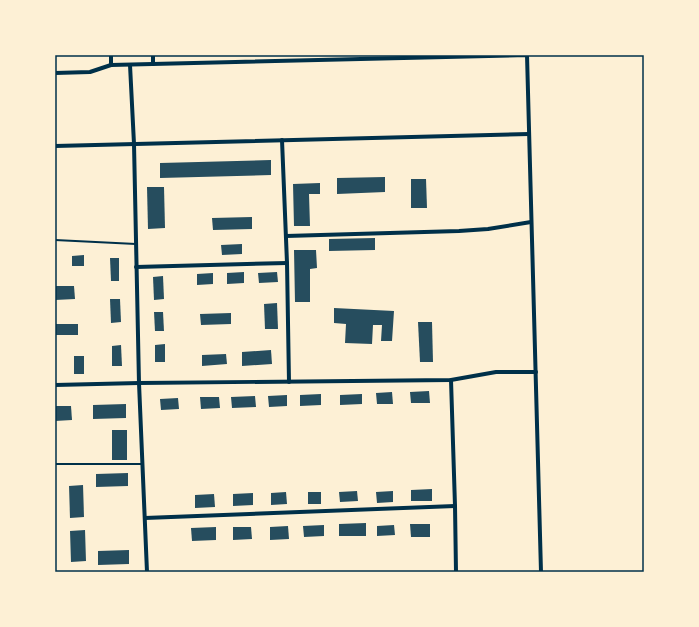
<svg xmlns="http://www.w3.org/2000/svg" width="699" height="627" viewBox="0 0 699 627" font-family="'Fira Sans',sans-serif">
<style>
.building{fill:#264d5e}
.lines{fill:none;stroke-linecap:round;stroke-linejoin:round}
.service{stroke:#003049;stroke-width:2}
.minor{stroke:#003049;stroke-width:4}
.neatline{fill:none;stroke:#003049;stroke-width:1.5}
</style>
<rect width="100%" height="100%" fill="#fdf0d5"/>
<g class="building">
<path d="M271,160v15l-111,3v-15z"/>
<path d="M385,177v15l-48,2v-16z"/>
<path d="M411,179h15l1,29h-16z"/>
<path d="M320,183v11h-11l1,32h-16l-1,-42z"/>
<path d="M147,187h17l1,41 -17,1z"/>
<path d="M252,217v12l-39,1 -1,-12z"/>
<path d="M375,238v12l-46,1v-12z"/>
<path d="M242,244v10l-20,1 -1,-10z"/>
<path d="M294,250h22l1,18 -7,1v33h-15z"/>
<path d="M84,255v11h-12v-10z"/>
<path d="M110,258h9v23h-8z"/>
<path d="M244,272v11l-17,1v-11z"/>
<path d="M277,272l1,10 -19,1 -1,-10z"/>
<path d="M213,273v11l-16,1v-11z"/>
<path d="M163,276l1,23 -10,1 -1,-23z"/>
<path d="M55,286h19l1,13 -20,1z"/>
<path d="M110,299h10l1,23 -10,1z"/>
<path d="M277,303l1,26h-13l-1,-25z"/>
<path d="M334,308l60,3 -2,30h-11l1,-16h-9l-1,19 -27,-1 1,-19 -12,-1z"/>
<path d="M154,312h9l1,19h-9z"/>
<path d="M231,313v11l-30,1 -1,-11z"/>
<path d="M418,322h14l1,40h-13z"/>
<path d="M55,324h23v11h-22z"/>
<path d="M165,344v18h-10v-17z"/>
<path d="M121,345l1,21h-10v-20z"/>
<path d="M271,350l1,14 -30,2v-14z"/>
<path d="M226,354l1,10 -25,2v-11z"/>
<rect x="74" y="356" width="10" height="18"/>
<path d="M429,391l1,12h-19l-1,-11z"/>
<path d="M392,392l1,12h-16l-1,-11z"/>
<path d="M321,394v11l-21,1v-11z"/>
<path d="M362,394v10l-22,1v-10z"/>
<path d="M287,395v11l-18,1 -1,-11z"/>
<path d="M255,396l1,11 -24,1 -1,-11z"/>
<path d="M200,397h19l1,11 -19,1z"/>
<path d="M178,398l1,11 -18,1 -1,-11z"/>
<path d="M126,404v14l-33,1v-14z"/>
<path d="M55,406h16l1,14 -17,1z"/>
<rect x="112" y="430" width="15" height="30"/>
<path d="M128,473v13l-32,1v-13z"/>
<path d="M83,485l1,32 -14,1 -1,-32z"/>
<path d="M432,489v12h-21v-11z"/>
<path d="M357,491l1,10 -18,1 -1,-10z"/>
<path d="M393,491v11l-16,1 -1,-11z"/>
<path d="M286,492l1,12 -16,1v-12z"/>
<rect x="308" y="492" width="13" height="12"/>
<path d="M253,493v12l-20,1v-12z"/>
<path d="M214,494l1,13 -20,1v-13z"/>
<path d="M366,523v13h-27v-12z"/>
<path d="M410,524h20v13h-19z"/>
<path d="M324,525v11l-20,1 -1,-11z"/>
<path d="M394,525l1,10 -18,1v-10z"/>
<path d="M288,526l1,13 -19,1v-13z"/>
<path d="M216,527v13l-24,1 -1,-13z"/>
<path d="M233,527h18l1,12 -19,1z"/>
<path d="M85,530l1,31 -15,1 -1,-31z"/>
<path d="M129,550v14l-31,1v-14z"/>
</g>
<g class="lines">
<g class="service">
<path d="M55,240l81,4"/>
<path d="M55,464h86"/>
</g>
<g class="minor">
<path d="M111,55v10"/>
<path d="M153,55v9"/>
<path d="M130,65l4,79 5,239 8,189"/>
<path d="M55,73l35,-1 21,-7 416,-10 14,517"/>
<path d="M282,140l5,123 2,119"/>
<path d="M55,146l474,-12"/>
<path d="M286,236l173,-5 29,-2 43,-7"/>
<path d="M136,267l151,-4"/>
<path d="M451,380l4,126 1,66"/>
<path d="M55,385l84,-2 312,-3 45,-8h40"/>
<path d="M145,518l310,-12"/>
</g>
</g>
<rect width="699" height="627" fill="none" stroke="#fdf0d5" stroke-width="112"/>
<rect x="56" y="56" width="587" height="515" class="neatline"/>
</svg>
